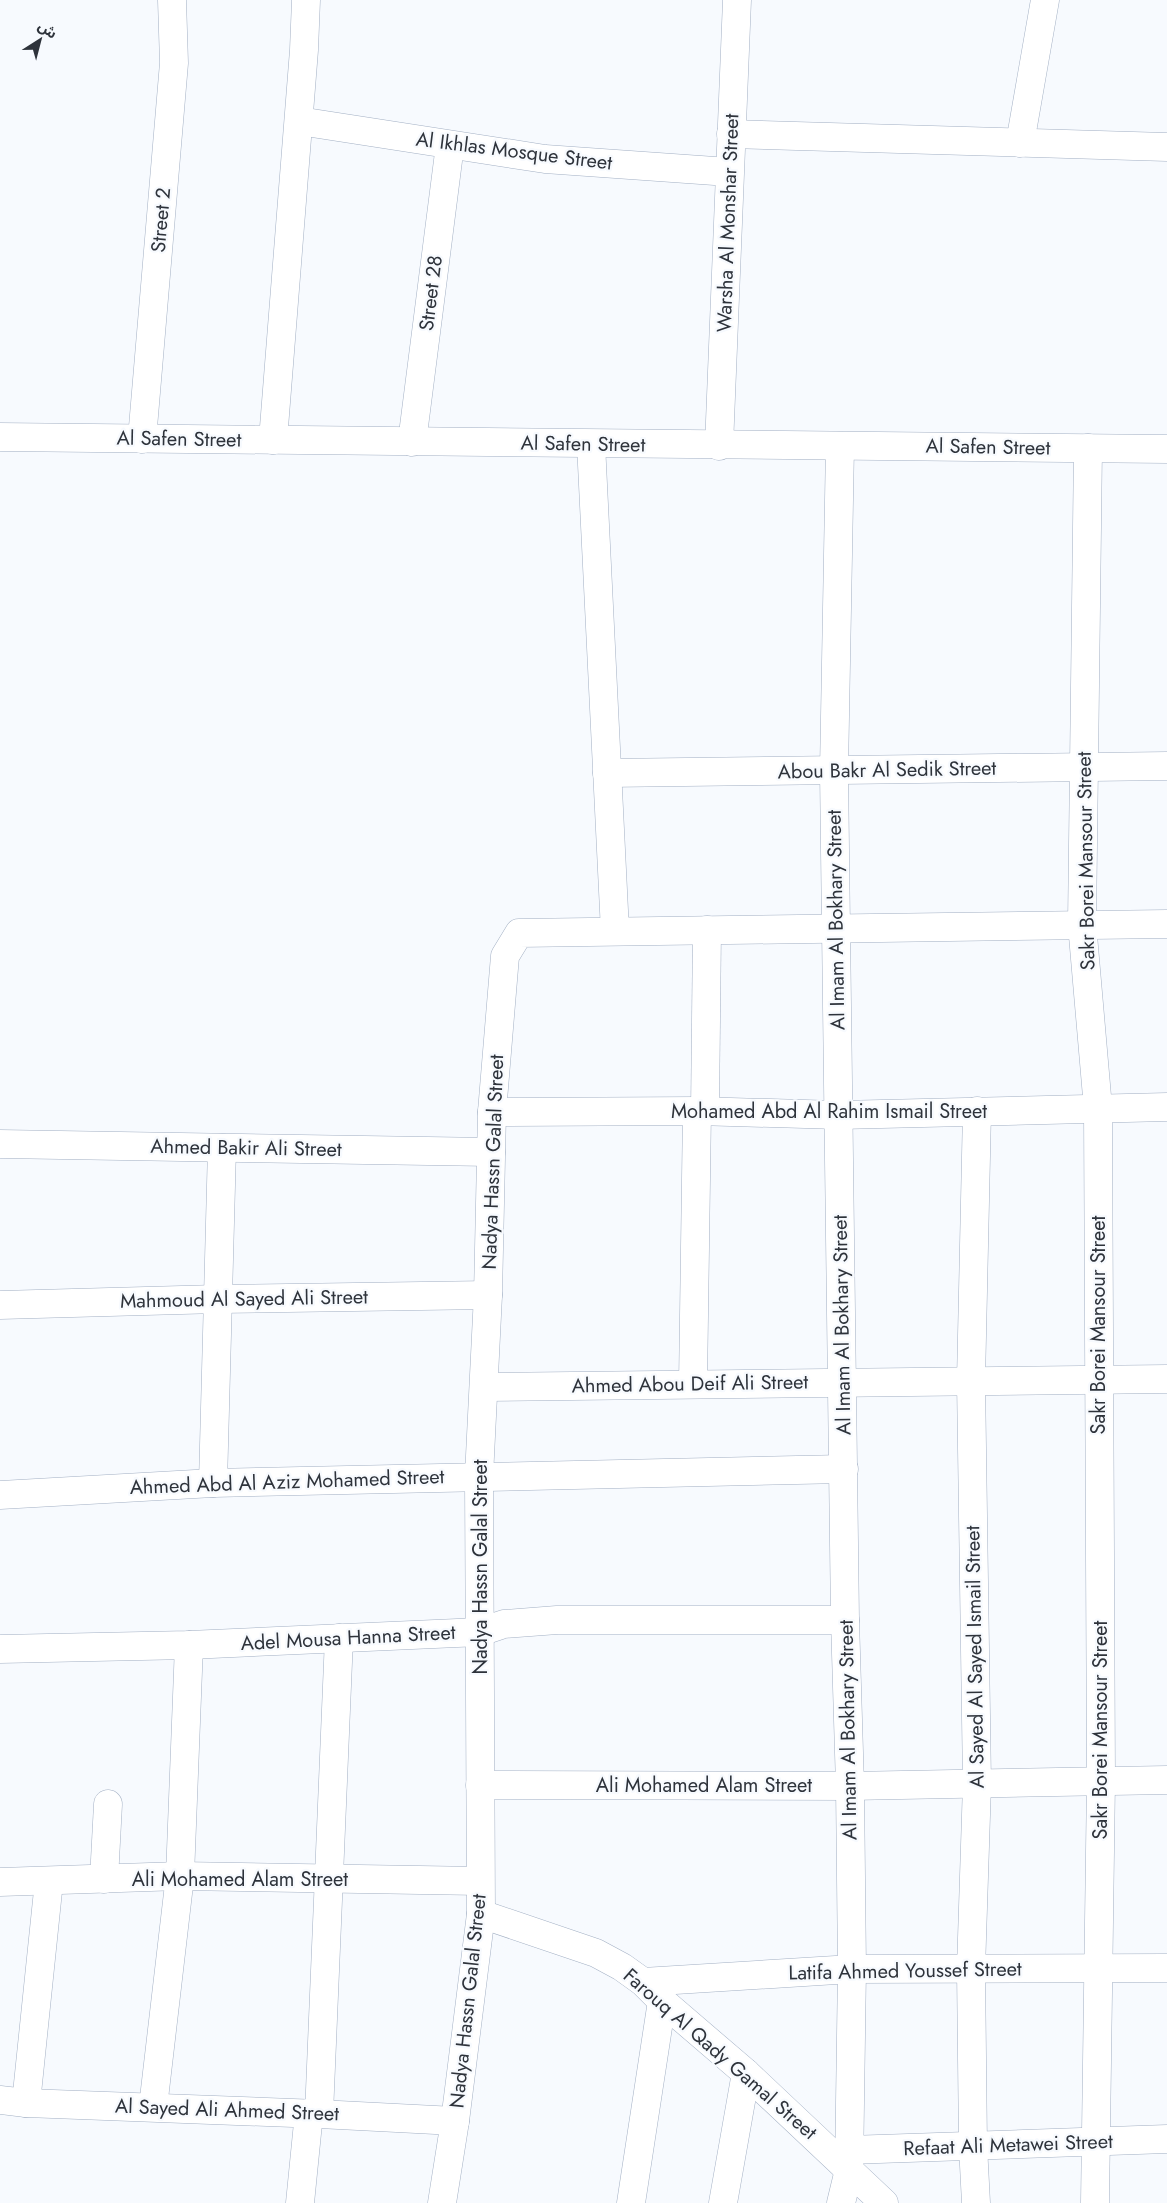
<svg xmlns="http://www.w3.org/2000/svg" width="1167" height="2203" viewBox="0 0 1167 2203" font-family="Jost,'Noto Sans Arabic',sans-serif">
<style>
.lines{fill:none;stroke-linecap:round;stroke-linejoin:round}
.minor-casing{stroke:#a3b0c4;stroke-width:29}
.minor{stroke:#fff;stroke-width:28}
.labels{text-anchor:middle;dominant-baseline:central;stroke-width:4.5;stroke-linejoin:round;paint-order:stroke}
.street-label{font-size:20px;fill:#2e333b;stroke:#f7fafe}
</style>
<rect width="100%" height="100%" fill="#f7fafe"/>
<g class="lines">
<g class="minor-casing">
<g id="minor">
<path d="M299,121l246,38 184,13"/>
<path d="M731,134l436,13"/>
<path d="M1020,143l25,-143"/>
<path d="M0,437l1167,12"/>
<path d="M142,439l32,-376 -2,-63"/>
<path d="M273,440l31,-390 2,-50"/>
<path d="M412,442l38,-297"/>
<path d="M591,444l24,487"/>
<path d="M719,446l18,-446"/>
<path d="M840,446l-6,325 2,158 9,691 5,166 2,183 -3,201 -8,33"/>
<path d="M1088,448l-6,476 16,184 3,673 -6,422"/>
<path d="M607,773l560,-7"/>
<path d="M705,1111l2,-181"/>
<path d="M492,1112l205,-1 142,4 328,-8"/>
<path d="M0,1144l491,8"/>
<path d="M0,1305l218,-6 270,-4"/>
<path d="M693,1384l4,-273"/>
<path d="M484,1387l683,-8"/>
<path d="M213,1483l9,-335"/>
<path d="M0,1495l213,-12 631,-14"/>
<path d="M0,1649l189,-4 291,-13 24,-8 53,-4h288"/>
<path d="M480,1785l370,1 317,-6"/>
<path d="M104,1879l4,-75"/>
<path d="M0,1882l180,-6 300,5"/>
<path d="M481,1914l115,39 26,14 21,15 19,19 84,72 138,130"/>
<path d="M643,1982l209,-13 315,-1"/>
<path d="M0,2100l26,3 293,11 136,7"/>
<path d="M26,2103l23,-222"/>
<path d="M153,2107l27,-231 9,-231"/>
<path d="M319,2114l20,-476"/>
<path d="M849,2150l318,-11"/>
<path d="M300,2203l9,-90"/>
<path d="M442,2203l13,-82 26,-207 -2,-438 9,-181 4,-183 13,-156 14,-23 648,-9"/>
<path d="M631,2203l31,-202"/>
<path d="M723,2203l23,-130"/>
<path d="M976,2203l-3,-57 -2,-177 6,-185 -6,-403 6,-270"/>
</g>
</g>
<use href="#minor" class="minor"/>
</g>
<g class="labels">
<g class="street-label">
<text transform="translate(514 151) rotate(7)">Al Ikhlas Mosque Street</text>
<text transform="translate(161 220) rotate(-85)">Street 2</text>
<text transform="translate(728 223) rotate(-88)">Warsha Al Monshar Street</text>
<text transform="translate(431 293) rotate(-83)">Street 28</text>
<text transform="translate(179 439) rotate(1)">Al Safen Street</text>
<text transform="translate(583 444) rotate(1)">Al Safen Street</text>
<text transform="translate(988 447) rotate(1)">Al Safen Street</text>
<text transform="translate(887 770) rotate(-1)">Abou Bakr Al Sedik Street</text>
<text transform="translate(1086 861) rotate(-91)">Sakr Borei Mansour Street</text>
<text transform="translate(836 920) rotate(-91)">Al Imam Al Bokhary Street</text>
<text x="829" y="1111">Mohamed Abd Al Rahim Ismail Street</text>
<text transform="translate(246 1148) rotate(1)">Ahmed Bakir Ali Street</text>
<text transform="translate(493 1162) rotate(-88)">Nadya Hassn Galal Street</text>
<text transform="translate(244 1299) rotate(-1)">Mahmoud Al Sayed Ali Street</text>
<text transform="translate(842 1325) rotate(-91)">Al Imam Al Bokhary Street</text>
<text transform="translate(1098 1325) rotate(-90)">Sakr Borei Mansour Street</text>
<text transform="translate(690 1384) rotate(-1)">Ahmed Abou Deif Ali Street</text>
<text transform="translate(287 1482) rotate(-2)">Ahmed Abd Al Aziz Mohamed Street</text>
<text transform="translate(480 1567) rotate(-90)">Nadya Hassn Galal Street</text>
<text transform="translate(348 1638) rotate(-3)">Adel Mousa Hanna Street</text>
<text transform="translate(975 1657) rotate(-91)">Al Sayed Al Sayed Ismail Street</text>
<text transform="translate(848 1730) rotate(-91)">Al Imam Al Bokhary Street</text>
<text transform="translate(1100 1730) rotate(-90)">Sakr Borei Mansour Street</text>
<text x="704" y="1785">Ali Mohamed Alam Street</text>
<text x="240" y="1879">Ali Mohamed Alam Street</text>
<text transform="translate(905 1971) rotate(-1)">Latifa Ahmed Youssef Street</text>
<text transform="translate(468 2001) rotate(-84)">Nadya Hassn Galal Street</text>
<text transform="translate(720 2054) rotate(41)">Farouq Al Qady Gamal Street</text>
<text transform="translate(227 2110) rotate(2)">Al Sayed Ali Ahmed Street</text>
<text transform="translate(1008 2145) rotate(-2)">Refaat Ali Metawei Street</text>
</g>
</g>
<g transform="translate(40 40) rotate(36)" stroke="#f7fafe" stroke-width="4" paint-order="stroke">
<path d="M0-4L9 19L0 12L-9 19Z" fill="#2e333b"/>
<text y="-8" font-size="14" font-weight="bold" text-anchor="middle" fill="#2e333b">ش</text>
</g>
</svg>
